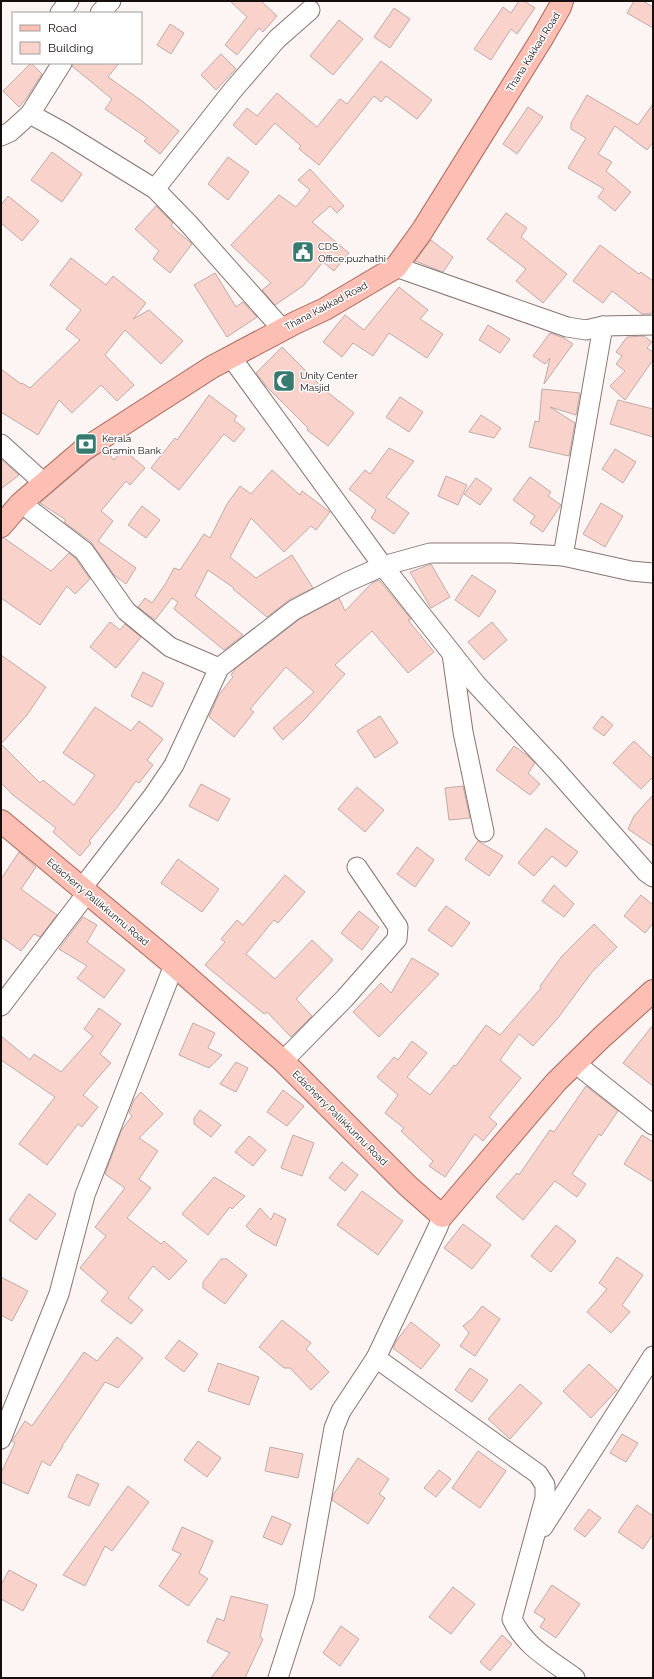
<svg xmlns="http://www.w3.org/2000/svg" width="654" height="1679" viewBox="0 0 654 1679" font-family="Raleway,sans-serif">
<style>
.building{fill:#f9d3cb;stroke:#c0aba7}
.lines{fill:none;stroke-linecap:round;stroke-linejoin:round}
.minor-casing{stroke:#887572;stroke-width:21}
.major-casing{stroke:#ab6458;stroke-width:24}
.minor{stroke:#fff;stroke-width:19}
.major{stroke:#fdbeb3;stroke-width:22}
.labels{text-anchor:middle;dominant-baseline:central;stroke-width:3;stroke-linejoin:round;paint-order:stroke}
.street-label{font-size:10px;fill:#150e0c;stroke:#fff}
.poi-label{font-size:10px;fill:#150e0c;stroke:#fff;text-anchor:start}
</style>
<rect width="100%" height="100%" fill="#fdf5f3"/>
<g class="building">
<path d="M230,1h31l16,15 -14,16 -4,-4 -22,27 -12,-10 22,-28z"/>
<path d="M519,1h5l11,7 -18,26 -6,-5 -20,31 -17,-11 29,-42 8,6z"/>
<path d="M634,1h9l10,6v21l-26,-15z"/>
<path d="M394,8l16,11 -20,29 -16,-11z"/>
<path d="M339,20l24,19 -30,36 -23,-19z"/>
<path d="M170,24l14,9 -13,21 -14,-9z"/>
<path d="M221,54l15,15 -20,21 -15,-15z"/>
<path d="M381,61l51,39 -15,19 -31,-23 -5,6 -7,-6 -55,69 -20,-16 2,-3 -26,-23 -19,22 -23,-20 14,-17 10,8 20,-23 40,34 23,-28 7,5z"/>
<path d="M31,63l11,11 -16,25 -7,8 -16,-16z"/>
<path d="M73,63h46l-11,14 34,24 37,30 -19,23 -16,-13 3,-3 -42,-29 7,-10 -40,-33z"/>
<path d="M587,95l51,30 15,-21v38l-6,8 -32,-24 -17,28 14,8 -6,9 25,21 -16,19 -17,-14 6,-8 -36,-21 18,-30 -15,-9v-6z"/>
<path d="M528,107l15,10 -26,37 -14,-10z"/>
<path d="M52,152l30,22 -20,28 -31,-22z"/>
<path d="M228,157l21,15 -21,28 -20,-16z"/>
<path d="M310,169l34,37 -7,7 -7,-7 -18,16 37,31 -15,18 -11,-9 -20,24 -28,19 -13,-15 9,-7 -40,-38 48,-50 17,12 14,-17 -12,-10z"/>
<path d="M8,196l31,25 -17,20 -21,-18v-18z"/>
<path d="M156,206l17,17 -2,3 21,18 -22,29 -17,-14 6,-8 -24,-22z"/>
<path d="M506,213l21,15 -6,9 46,37 -24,29 -27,-22 10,-12 -39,-30z"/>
<path d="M431,240l22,17 -10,15 -28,-11z"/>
<path d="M600,245l39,29 2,-2 12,9v29l-3,4h-8l-30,-23 -9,12 -30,-22z"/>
<path d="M71,258l35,27 7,-9 33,27 -13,16 16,-9 34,31 -22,23 -36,-34 -20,25 29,30 -17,16 -16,-16 -29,28 -13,-13 -21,35 -37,-23v-43l20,15 1,-1 8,5 50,-48 -14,-11 15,-19 -31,-25z"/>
<path d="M215,273l21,34 7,-5 14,15 -30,20 -33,-52z"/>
<path d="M399,287l29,23 -8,9 23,15 -16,24 -38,-25 -16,23 -20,-13 -11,14 -19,-15 22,-27 19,15z"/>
<path d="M488,325l22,14 -10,14 -21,-13z"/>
<path d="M550,333l14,5 9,6 -29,40 6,-26 -5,6 -12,-8z"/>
<path d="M644,336l8,6 -5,6 6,4v8l-28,40 -15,-14 15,-15 -9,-7 6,-8 -6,-4 11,-15z"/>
<path d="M282,347l44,44 28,22 -26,33 -21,-16 1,-2 -42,-42 -10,-13z"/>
<path d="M542,389l38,4 -4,22 -26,-8 25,16 -6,33 -40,-9 6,-26 4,1z"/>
<path d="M209,395l28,21 -3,4 11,9 -11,13 -10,-8 -45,56 -28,-22 24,-30 2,2z"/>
<path d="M400,397l23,15 -14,20 -23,-15z"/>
<path d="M618,400l35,9v28l-43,-13z"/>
<path d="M481,415l20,13 -7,10 -25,-6z"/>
<path d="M389,448l25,13 -28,36 23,16 -15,21 -23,-16 5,-8 -27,-21 16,-19 5,4z"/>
<path d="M123,449l22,19 -15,17 -4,-4 -25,30 12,10 -15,20 38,27 -10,16 -12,-9 -23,-33 -27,-20 2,-2 -26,-17 50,-43 15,-10 9,10z"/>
<path d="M615,449l21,13 -13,21 -21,-14z"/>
<path d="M1,459l18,16 -18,14z"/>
<path d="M272,470l28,25 2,-4 28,21 -14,18 -5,-4 -27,26 -33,-34 -21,39 26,21 36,-23 21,33 -24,12 -22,17 -34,-28 1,-1 -26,-18 -13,26 48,39 -19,15 -50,-41 4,-7 -6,-4 -17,22 -17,-13 7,-9 7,5 14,-20 8,-15 6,2 24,-36 6,4 17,-34 13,-18 11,8z"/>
<path d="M446,476l21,9 -9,20 -20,-9z"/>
<path d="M530,477l21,15 -3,4 13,9 -18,27 -13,-9 5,-7 -22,-16z"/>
<path d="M476,478l16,11 -12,16 -16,-11z"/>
<path d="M601,503l22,13 -18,31 -22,-13z"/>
<path d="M142,506l18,14 -14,18 -18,-13z"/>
<path d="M1,538h3l47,33 18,-18 7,6 14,20 -15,15 -8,-8 -27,39 -39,-27z"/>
<path d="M431,564l19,33 -19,11 -21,-36z"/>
<path d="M472,575l24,16 -17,26 -24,-17z"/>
<path d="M379,580l32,39 -3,1 26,32 -26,21 -36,-42 -37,34 10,9 -40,45 -22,21 -10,-12 41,-36 -28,-25 -36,42 4,3 -20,25 -25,-20 9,-21 15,-19 -2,-2 5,-7 64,-49 39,-21 6,13 27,-28z"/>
<path d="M110,622l10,8 5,-6 16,13 -25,31 -26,-21z"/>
<path d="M492,622l15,18 -23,20 -16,-18z"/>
<path d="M1,655l45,32 -19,28 -26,29 39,39 3,-3 31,25 21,-30 -32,-22 32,-46 36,24 8,-10 24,18 -16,21 6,5 -14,18 -3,-2 -18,25 -29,35 2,2 -11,13 -27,-24 3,-4 -43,-33 -12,-12z"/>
<path d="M143,672l21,11 -12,24 -21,-11z"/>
<path d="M380,716l18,27 -23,15 -18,-27z"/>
<path d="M602,716l11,9 -9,11 -11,-8z"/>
<path d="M634,741l19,18v18l-12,12 -28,-26z"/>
<path d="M514,746l14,10 7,7 -7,10 12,11 -10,11 -34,-25z"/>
<path d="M201,784l29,15 -12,22 -29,-15z"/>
<path d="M463,786l7,32 -21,2 -4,-32z"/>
<path d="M357,787l27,23 -19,22 -27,-23z"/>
<path d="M653,795v51l-25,-17 6,-13z"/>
<path d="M546,828l32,24 -12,15 -14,-11 -18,20 -16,-13z"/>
<path d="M478,841l25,15 -14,20 -24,-17z"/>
<path d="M417,847l17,13 -19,27 -18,-13z"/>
<path d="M19,852l17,15 -15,22 36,26 -17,22 -6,-3 -13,17 -20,-14v-58z"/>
<path d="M178,859l41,30 -17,23 -41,-29z"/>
<path d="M285,875l20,17 -27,31 -4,-3 -28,34 29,25 37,-39 21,20 -37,39 16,17 -21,21 -24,-25 -3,2 -59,-49 20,-23 -4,-3 16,-19 6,5z"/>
<path d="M554,885l20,19 -10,13 -22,-16z"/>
<path d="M641,895l12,10v18l-8,10 -21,-17z"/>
<path d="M446,906l24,17 -18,24 -24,-17z"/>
<path d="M359,911l20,16 -17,23 -21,-17z"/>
<path d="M83,917l14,8 -10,17 38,28 -21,28 -27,-20 10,-12 -28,-17z"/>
<path d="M594,924l23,23 -25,25 -34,46 -25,28 -14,-12 -19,26 21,18 -32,39 8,7 -14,17 -8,-7 -30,43 -16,-11 4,-5 -32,-30 3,-3 -19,-15 13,-18 -21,-18 17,-20 4,3 14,-19 15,12 -20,24 23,18 24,-30 2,1 30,-41 14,10 41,-47 -1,-2 22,-30z"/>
<path d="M412,958l27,16 -60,63 -26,-25 28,-29 10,10z"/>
<path d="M99,1008l22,16 -21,30 11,9 -28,32 15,12 -16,20 -4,-3 -31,41 -28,-21 36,-47 -54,-37v-24l29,24 4,-6 27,18 32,-36 -9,-7z"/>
<path d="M193,1023l22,10 -7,15 14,7 -13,13 -30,-13z"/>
<path d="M653,1025v61l-30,-23z"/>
<path d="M236,1062l12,6 -12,24 -16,-8z"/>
<path d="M586,1086l32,25 -17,25 -2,-2 -27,40 14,10 -9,13 -22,-16 -32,39 -27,-23 21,-24 2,2 31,-45 4,2z"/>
<path d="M283,1090l21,16 -17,20 -20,-14z"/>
<path d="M141,1092l22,22 -24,24 19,13 -19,28 12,9 -24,30 34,26 3,-3 23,20 -18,19 -16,-14 -25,32 15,12 -12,14 -30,-23 7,-9 -28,-24 26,-32 -11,-9 30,-39 -20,-14 16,-43 11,-15 -3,-3 5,-13z"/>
<path d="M200,1110l21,15 -10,12 -17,-13v-6z"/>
<path d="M293,1135l21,8 -12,33 -21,-8z"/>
<path d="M642,1135l11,7v40l-29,-18z"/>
<path d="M249,1136l17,14 -13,16 -18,-14z"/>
<path d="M342,1162l16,13 -13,16 -16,-13z"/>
<path d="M214,1177l31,19 -13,13 -2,-2 -22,28 -26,-21z"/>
<path d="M362,1191l41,30 -25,34 -41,-30z"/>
<path d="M29,1194l27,20 -20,26 -27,-20z"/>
<path d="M260,1208l11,12 3,-7 12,6 -10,27 -24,-14 -6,-6z"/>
<path d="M463,1224l28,21 -19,24 -28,-21z"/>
<path d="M556,1225l20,16 -25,31 -20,-16z"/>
<path d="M617,1257l26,18 -21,30 8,7 -19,21 -24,-21 20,-23 -8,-6z"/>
<path d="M221,1259h6l20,16 -22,29 -22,-16v-6z"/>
<path d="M1,1277l27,14 -16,30 -11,-6z"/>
<path d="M482,1306l18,13 -25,37 -15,-10 9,-13 -6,-7 10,-8z"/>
<path d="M282,1320l29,23 -5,6 23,23 -18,18 -21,-22h-6l-25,-21z"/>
<path d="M411,1322l29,23 -19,24 -28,-21 4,-8z"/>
<path d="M117,1337l26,21 -25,30 -13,-6 -43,64h1l-13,20 -8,-5 -14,33 -27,-12v-9l14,-30 -3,-2 13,-20 7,5 52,-74 13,9z"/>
<path d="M179,1340l19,14 -14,18 -19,-14z"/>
<path d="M218,1363l41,14 -10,28 -41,-14z"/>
<path d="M589,1364l28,26 -26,28 -28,-27z"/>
<path d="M470,1368l18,12 -16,22 -17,-12z"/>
<path d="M520,1384l22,19 -32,36 -22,-20z"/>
<path d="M622,1434l16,9 -12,19 -16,-9z"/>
<path d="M198,1441l23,17 -14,19 -23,-17z"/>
<path d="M270,1447l33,7 -5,24 -33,-7z"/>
<path d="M478,1451l28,20 -26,37 -28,-20z"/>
<path d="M358,1458l31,21 -10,15 6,4 -17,26 -36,-24 1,-5z"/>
<path d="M439,1470l12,9 -15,18 -12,-9z"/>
<path d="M77,1474l22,10 -10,22 -21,-9z"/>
<path d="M128,1486l21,16 -37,49 -7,-5 -20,40 -22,-11z"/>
<path d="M637,1505l16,11v18l-10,15 -25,-17z"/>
<path d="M589,1509l12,9 -16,19 -11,-8z"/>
<path d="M272,1516l19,8 -9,21 -19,-8z"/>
<path d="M182,1527l31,14 -14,32 9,6 -20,27 -29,-20 22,-32 -9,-4z"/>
<path d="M9,1570l28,15 -14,26 -22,-12v-14z"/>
<path d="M552,1585l28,19 -24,34 -16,-11 5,-8 -11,-7z"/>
<path d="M453,1587l22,17 -24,30 -22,-17z"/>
<path d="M231,1596l37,9 -8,32 3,2 -18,39h-34l19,-25 -23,-11 10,-24 7,3z"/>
<path d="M341,1626l18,13 -19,27 -17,-13z"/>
<path d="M502,1635l10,9 -22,27 -10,-9z"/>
</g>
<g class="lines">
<g class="minor-casing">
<g id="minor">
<path d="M60,13l9,-12"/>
<path d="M100,13l11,-12"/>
<path d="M30,114l32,-51"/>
<path d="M1,136l9,-4 20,-18 31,17 94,58 33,34 95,107"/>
<path d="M155,189l78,-99 44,-51 33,-29"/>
<path d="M396,267l171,60 19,3 17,-4 50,-1"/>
<path d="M231,357l152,209 93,118 80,86 90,102 7,5"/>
<path d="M1,444l43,39"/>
<path d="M21,503l63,48 42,60 44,36 49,21 75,-58 53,-28 36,-16 47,-13h80l53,3 68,15 22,2"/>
<path d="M563,556l40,-230"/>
<path d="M452,654l11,78 21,100"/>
<path d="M82,888l71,-92 21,-31 45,-97"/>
<path d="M1,1006l86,-113"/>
<path d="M283,1061l62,-63 52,-59 1,-12 -41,-60"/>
<path d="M575,1063l78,62"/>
<path d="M376,1358l62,-131 4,-11"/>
<path d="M1,1439l58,-145 26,-99 89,-230"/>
<path d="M543,1527l110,-171"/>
<path d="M278,1678l26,-81 30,-169 7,-17 35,-53 162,116 7,11v13l-33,121c13,28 39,41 63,59"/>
</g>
</g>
<g class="major-casing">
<g id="major">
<path d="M1,526l20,-23 62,-53 129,-83 83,-44 30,-14 71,-42 26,-36 119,-191 19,-33 2,-6"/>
<path d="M1,821l173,144 109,96 125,125 34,30 114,-134 46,-45 51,-46"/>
</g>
</g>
<use href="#minor" class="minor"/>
<use href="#major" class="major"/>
</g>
<defs>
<g id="civic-square" transform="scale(1.15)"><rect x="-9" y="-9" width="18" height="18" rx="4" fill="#377b70" stroke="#fff"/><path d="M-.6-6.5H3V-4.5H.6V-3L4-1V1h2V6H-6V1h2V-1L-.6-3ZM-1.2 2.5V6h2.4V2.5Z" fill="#fff"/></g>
<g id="mosque-square" transform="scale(1.15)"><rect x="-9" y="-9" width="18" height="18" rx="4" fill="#377b70" stroke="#fff"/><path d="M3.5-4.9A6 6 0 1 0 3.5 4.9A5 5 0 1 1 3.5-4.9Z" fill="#fff"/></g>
<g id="bank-square" transform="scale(1.15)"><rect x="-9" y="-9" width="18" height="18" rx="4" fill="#377b70" stroke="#fff"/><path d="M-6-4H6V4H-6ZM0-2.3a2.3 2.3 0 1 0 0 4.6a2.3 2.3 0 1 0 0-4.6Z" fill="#fff"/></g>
</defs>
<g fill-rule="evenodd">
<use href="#civic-square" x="303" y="252"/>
<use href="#mosque-square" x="284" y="381"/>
<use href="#bank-square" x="86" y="444"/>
</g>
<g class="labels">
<g class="street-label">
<text transform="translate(533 52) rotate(-58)">Thana Kakkad Road</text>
<text transform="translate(326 306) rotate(-28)">Thana Kakkad Road</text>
<text transform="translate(98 902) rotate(40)">Edacherry Pallikkunnu Road</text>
<text transform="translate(340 1118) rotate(45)">Edacherry Pallikkunnu Road</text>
</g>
<g class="poi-label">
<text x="318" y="246">CDS<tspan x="318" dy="12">Office,puzhathi</tspan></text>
<text x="300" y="375">Unity Center<tspan x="300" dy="12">Masjid</tspan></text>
<text x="102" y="438">Kerala<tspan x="102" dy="12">Gramin Bank</tspan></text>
</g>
</g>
<rect width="654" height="1679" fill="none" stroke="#150e0c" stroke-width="4"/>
<rect x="12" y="12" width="130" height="52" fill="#ffffff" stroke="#a19f9e"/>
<rect x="20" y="25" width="20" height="6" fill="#fdbeb3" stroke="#a19f9e"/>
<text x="48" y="32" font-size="12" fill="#150e0c">Road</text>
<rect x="20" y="42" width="20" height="12" fill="#f9d3cb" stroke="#a19f9e"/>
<text x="48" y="52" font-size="12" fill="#150e0c">Building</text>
</svg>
